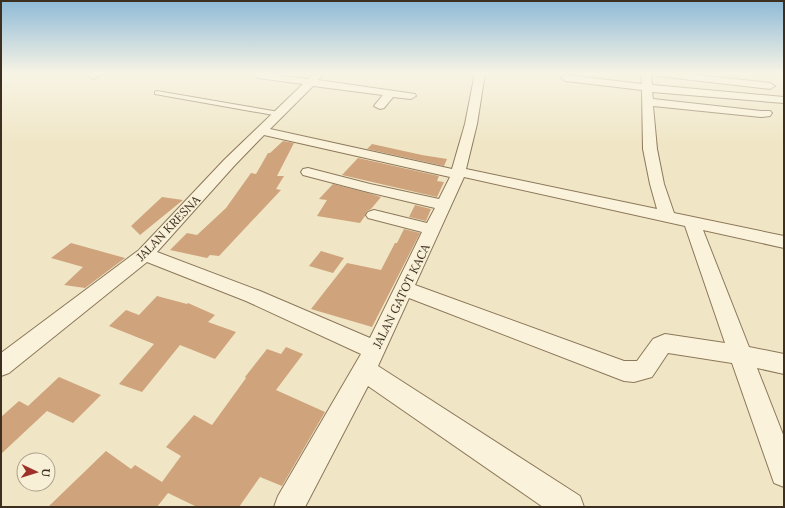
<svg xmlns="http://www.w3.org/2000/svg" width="785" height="508" viewBox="0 0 785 508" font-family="Lora,serif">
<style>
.building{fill:#cfa37b}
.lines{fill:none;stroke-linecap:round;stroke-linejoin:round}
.service-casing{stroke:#8c785b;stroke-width:2}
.minor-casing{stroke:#8c785b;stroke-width:2}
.service{fill:#faf2da;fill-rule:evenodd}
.minor{fill:#faf2da;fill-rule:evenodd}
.labels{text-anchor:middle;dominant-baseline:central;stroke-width:3;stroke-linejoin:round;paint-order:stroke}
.street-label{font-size:12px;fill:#3c2f1f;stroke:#f7efd6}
</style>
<rect width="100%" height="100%" fill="#f0e6c6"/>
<g class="building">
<path d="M283,141l11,2 -17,33h7l-8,13 5,1 -62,66 -9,-1 -3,3 -37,-8 17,-17 10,2 29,-27 25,-35 5,1 12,-21h2z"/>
<path d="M372,144l50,11 25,4 -3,7 -77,-17z"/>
<path d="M358,158l81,18 -2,5 7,1 -7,15 -95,-22z"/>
<path d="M333,184l35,9 13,4 -10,12 -4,2 -2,5 -5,7 -43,-7 10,-16 -8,-1z"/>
<path d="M162,197l21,3 -43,35 -9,-9z"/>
<path d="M415,205l16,4 -5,12 -17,-4z"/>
<path d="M404,229l16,4 -48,94 -61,-18 36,-46 34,7 14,-27h2z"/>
<path d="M71,243l54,15 -40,30 -21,-3 19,-18 -32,-9z"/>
<path d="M321,251l23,7 -11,15 -24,-7z"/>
<path d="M157,296l30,8 1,-1 27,12 -7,7 28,10 -21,27 -35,-14 -38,47 -23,-8 35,-40 -45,-18 17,-16 13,5z"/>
<path d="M286,347l17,7 -27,36 49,22 -43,74 -22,-9 -21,30h-42l-29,-14 -11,14h-109l58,-56 25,18 4,-4 27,17 19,-26 -15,-9 28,-32 18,10 34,-47 -1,-1 22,-28 14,5z"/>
<path d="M59,377l42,18 -28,28 -26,-12 -46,43v-37l18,-16 9,5z"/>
</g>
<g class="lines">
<g class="service-casing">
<path id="service" d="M157,91l122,21 3,2 -3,2 -124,-22v-2z"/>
</g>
<g class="minor-casing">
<g id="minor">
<path d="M92,73h12l-11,6 -5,-3z"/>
<path d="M261,73l47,6 7,-6h10l-7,7 97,14 1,2 -5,3 -18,-2 -9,11 -4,1 -6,-3 9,-11 -70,-9 -43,43 182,40 13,-45 10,-51h10l-8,51 -11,45 191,40 -7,-25 -7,-35 -1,-59 -76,-9 -5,-3 2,-2 3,-1 76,9 -1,-11h10l1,12 132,12v6l-132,-11 1,7 108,12h9l2,2 -2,3 -9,1 -108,-11 4,43 7,35 10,29 110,23v12l-81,-18 46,117 35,7v20l-27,-6 27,69v50l-10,-4 -42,-120 -64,-10 -16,24 -18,5 -10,-1 -215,-83 -31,68 202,130 4,11h-41l-175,-121 -63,121h-31l4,-11 83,-142 -115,-53 -99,-39 -138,111 -8,3v-23l138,-103 85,-90 79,-76 -45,-6 -2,-2 2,-2zM264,135l186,42 -11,22 -69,-15 -62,-16 -5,1 -2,3 2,3 65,17 67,16 -8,15 -53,-13 -6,2 -2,3 2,3 54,14 -52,106 -110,-47 -103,-39 77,-86zM464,177l221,49 40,117 -60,-9 -12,5 -16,22h-13l-209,-76z"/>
<path d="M652,73h27l91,10 5,3 -5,3 -113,-13z"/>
</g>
</g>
<use href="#service" class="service"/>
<use href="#minor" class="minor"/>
</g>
<linearGradient id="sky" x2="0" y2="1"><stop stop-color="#8ebad7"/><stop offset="0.51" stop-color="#f8f4e5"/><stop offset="1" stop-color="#f8f4e5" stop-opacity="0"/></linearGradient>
<rect width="785" height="144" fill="url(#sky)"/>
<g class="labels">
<g class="street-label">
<text transform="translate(168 228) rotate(-46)">JALAN KRESNA</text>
<text transform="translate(401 296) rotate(-64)">JALAN GATOT KACA</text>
</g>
</g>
<rect width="785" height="508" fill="none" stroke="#3c2f1f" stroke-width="4"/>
<g transform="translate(36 472) rotate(94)"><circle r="19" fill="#f7efd6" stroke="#aca28d"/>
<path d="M0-3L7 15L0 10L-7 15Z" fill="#9d3029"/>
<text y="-6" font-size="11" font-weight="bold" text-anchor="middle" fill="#3c2f1f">U</text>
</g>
</svg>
